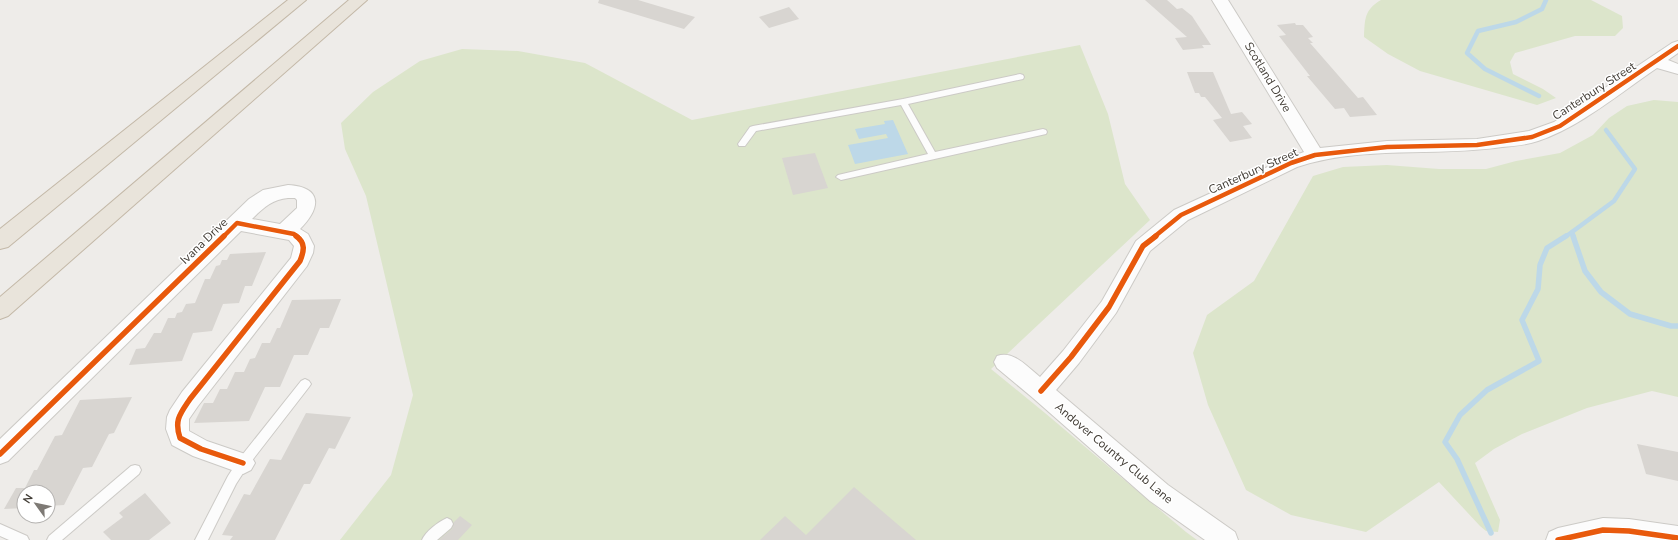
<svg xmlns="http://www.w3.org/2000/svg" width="1678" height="540" viewBox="0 0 1678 540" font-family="'Nunito Sans',sans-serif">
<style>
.green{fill:#dce5cb}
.water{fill:#bdd8e8}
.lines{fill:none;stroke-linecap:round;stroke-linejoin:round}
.stream-far1{stroke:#bdd8e8;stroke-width:4.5}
.stream{stroke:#bdd8e8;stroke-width:5.5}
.building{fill:#d8d5d1}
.lane-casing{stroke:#cccac6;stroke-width:2}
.street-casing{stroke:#cccac6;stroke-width:2}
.highway-casing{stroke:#c3b8a7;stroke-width:2}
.lane{fill:#fcfcfc;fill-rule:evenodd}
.street{fill:#fcfcfc;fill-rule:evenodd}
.highway{fill:#e9e4db;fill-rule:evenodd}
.cycleway-far1-casing{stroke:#fff;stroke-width:6}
.cycleway-casing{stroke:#fff;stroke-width:8}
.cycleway-far1{stroke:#e8590c;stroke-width:4.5}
.cycleway{stroke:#e8590c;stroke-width:5.5}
.labels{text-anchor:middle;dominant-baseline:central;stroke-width:3;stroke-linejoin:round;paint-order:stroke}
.street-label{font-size:12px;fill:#423d36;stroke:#fff}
</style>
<rect width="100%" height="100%" fill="#eeece9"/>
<g class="green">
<path d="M1381,0h210l31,16 1,12 -8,8h-40l-60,17 -5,9 3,12 30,15 13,9 -19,7 -117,-34 -32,-17 -24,-17c1,-18 0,-27 17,-37z"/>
<path d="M1080,45l28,69 17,70 25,36 -159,149 54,44 141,119 11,8h-857l51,-65 22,-80 -47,-199 -21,-47 -4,-26 32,-31 47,-31 42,-12 56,2 67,12 107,57z"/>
<path d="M1654,100l24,2v295l-26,-6 -65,17 -65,26 -28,15 -19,14 25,57 -2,12 -12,-1 -6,-5 -41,-44 -73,50 -75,-17 -45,-25 -38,-85 -15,-52 14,-38 47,-34 59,-105 30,-9 44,-2 52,4h47l30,-8 44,-8 33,-18 16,-17 18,-12z"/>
</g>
<path class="water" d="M893,120l15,34 -53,10 -7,-19 40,-7 -2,-4 -27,5 -4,-10 30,-5 -1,-3z"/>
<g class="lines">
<g class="stream-far1">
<path d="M1539,96l-54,-27 -18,-16 11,-22 38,-9 26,-13 4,-9"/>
<path d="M1565,237l7,-5"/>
<path d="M1574,237l-2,-5 42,-31 21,-32 -29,-39"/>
</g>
<g class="stream">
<path d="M1573,236l12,35 16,21 29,22 41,12h7"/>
<path d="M1491,533l-34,-74 -12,-17 15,-27 27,-25 52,-29 -17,-41 16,-31 2,-24 7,-17 19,-12"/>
</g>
</g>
<g class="building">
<path d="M599,0h39l57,17 -11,12 -86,-26z"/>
<path d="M1145,0h22l10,9 5,-1 10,8 19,29h-9l2,3 -21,2 -8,-12 12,-1z"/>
<path d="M789,7l10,12 -30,9 -10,-11z"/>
<path d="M1295,23l1,2h7l10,12 -5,1 5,5h-3l48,55 5,-1 14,18 -27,2 -6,-9 -9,1 -28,-33h3l-31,-40 7,-1 -9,-10z"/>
<path d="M1187,72h26l18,42 11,-2 10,12 -9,2 9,12 -22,4 -17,-22 9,-2 -17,-21h-4l-2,-4h-4z"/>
<path d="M815,153l13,35 -35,7 -11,-37z"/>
<path d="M266,252l-14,34h-7l-6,17 -16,1 -11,27 -19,2 -11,28 -53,4 7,-16 9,-1 9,-15h7l7,-15h7l2,-5 5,-1 4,-8 9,-1 10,-24h5l6,-13 4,-1 2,-5h5l3,-6z"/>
<path d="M341,299l-12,29h-9l-12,27h-14l-14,32h-15l-16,34 -55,2 10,-20h9l7,-14h7l8,-17h9l6,-13 5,-1 7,-15h8l7,-15h3l12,-28z"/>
<path d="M132,397l-18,36 -5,1 -17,33 -9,1 -19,37 -16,1v-14h-24v16l-20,1 12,-21h9l9,-18h3l18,-34 7,-1 18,-35z"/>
<path d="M306,413l45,4 -16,32 -6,-1 -19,36h-6l-29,56h-45l3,-4 -11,-1 22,-41 6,1 20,-36 11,1z"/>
<path d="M1637,444l41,8v29l-32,-7z"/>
<path d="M854,487l62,53h-156l25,-24 21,19z"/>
<path d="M145,493l26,30 -22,17h-38l-8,-8 20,-15 -4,-4z"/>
<path d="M460,516l12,9 -14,15h-19l13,-11 2,-7z"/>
</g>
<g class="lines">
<g class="lane-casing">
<g id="lane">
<path d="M1020,74l3,1 1,2 -1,2 -115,25 27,48 108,-23 3,1 1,2 -1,2 -205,46 -5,-3 2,-2 90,-21 -27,-49 -145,26 -11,15h-6l-1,-2 12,-17 3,-1 150,-27z"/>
<path d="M305,379l4,2 2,3 -2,3 -62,80 -11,17 -28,56h-13l33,-64 11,-17 62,-78z"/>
<path d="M135,465l4,1 2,4 -2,4 -77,66h-15l2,-4 82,-70z"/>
<path d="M447,518l4,2 2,4 -2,4 -14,12h-15c3,-8 16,-18 25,-22z"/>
<path d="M0,524l27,12 2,4h-20l-9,-4z"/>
</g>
</g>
<g class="street-casing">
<g id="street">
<path d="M1212,0h16l92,148 67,-7 90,-2 52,-8 25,-9 118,-79 6,-2v12l-10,7 10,4v10l-21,-6c-37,25 -77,59 -119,73 -11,4 -24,5 -36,6 -67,10 -139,-2 -205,20l-109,53 -38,31 -34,62 -37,50 -23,27 112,95 67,47 3,8h-33l-55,-39 -117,-103 -36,-30 -3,-6 3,-6c17,-6 30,11 43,21l23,-26 39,-50 34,-60 38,-31 111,-51 19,-7z"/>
<path d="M288,185c35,2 33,23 12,44l8,5 6,12 -1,7 -6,13 -109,140 -9,13v12l18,10 44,15 4,7 -4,7 -8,4 -50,-18 -21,-11 -6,-16 1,-12 3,-7 12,-18 109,-134 3,-12 -5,-6 -48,-9 -233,230 -8,3v-25l249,-240 14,-9zM288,198h7l2,2v8l-17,16 -28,-5c11,-11 21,-20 36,-21z"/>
<path d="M1603,518l26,1 49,7v14h-132l3,-8 9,-4z"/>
</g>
</g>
<g class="highway-casing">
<g id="highway">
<path d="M288,0h18l-298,247 -8,2v-20z"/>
<path d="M349,0h18l-359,316 -8,3v-22z"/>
</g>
</g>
<use href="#lane" class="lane"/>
<use href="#street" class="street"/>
<use href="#highway" class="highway"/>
<g class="cycleway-far1-casing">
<g id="cycleway-far1">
<path d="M223,237l14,-14 57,11 4,3"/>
<path d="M1154,237l27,-22 110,-52 24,-8 72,-8 90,-2 55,-8 28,-11 118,-80"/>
</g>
</g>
<g class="cycleway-casing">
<g id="cycleway">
<path d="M1041,391l30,-34 38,-50 34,-61 13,-10"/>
<path d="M0,454l224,-218"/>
<path d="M243,463l-42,-14 -21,-11c-6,-18 0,-24 10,-39l110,-138c4,-10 6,-18 -4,-25"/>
<path d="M1558,540l45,-10 26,1 49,7"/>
</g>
</g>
<use href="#cycleway-far1" class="cycleway-far1"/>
<use href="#cycleway" class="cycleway"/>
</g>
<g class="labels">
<g class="street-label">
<text transform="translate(1268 77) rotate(59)">Scotland Drive</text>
<text transform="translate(1594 91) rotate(-33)">Canterbury Street</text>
<text transform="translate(1253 171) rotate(-24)">Canterbury Street</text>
<text transform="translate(204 241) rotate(-44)">Ivana Drive</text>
<text transform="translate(1114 453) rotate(40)">Andover Country Club Lane</text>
</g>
</g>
<g transform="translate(36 504) rotate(303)"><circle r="19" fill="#ffffff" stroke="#b3b1af"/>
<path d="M0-3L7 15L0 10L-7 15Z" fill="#7e7a75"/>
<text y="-6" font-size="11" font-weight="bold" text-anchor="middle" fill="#423d36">N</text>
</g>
</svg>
